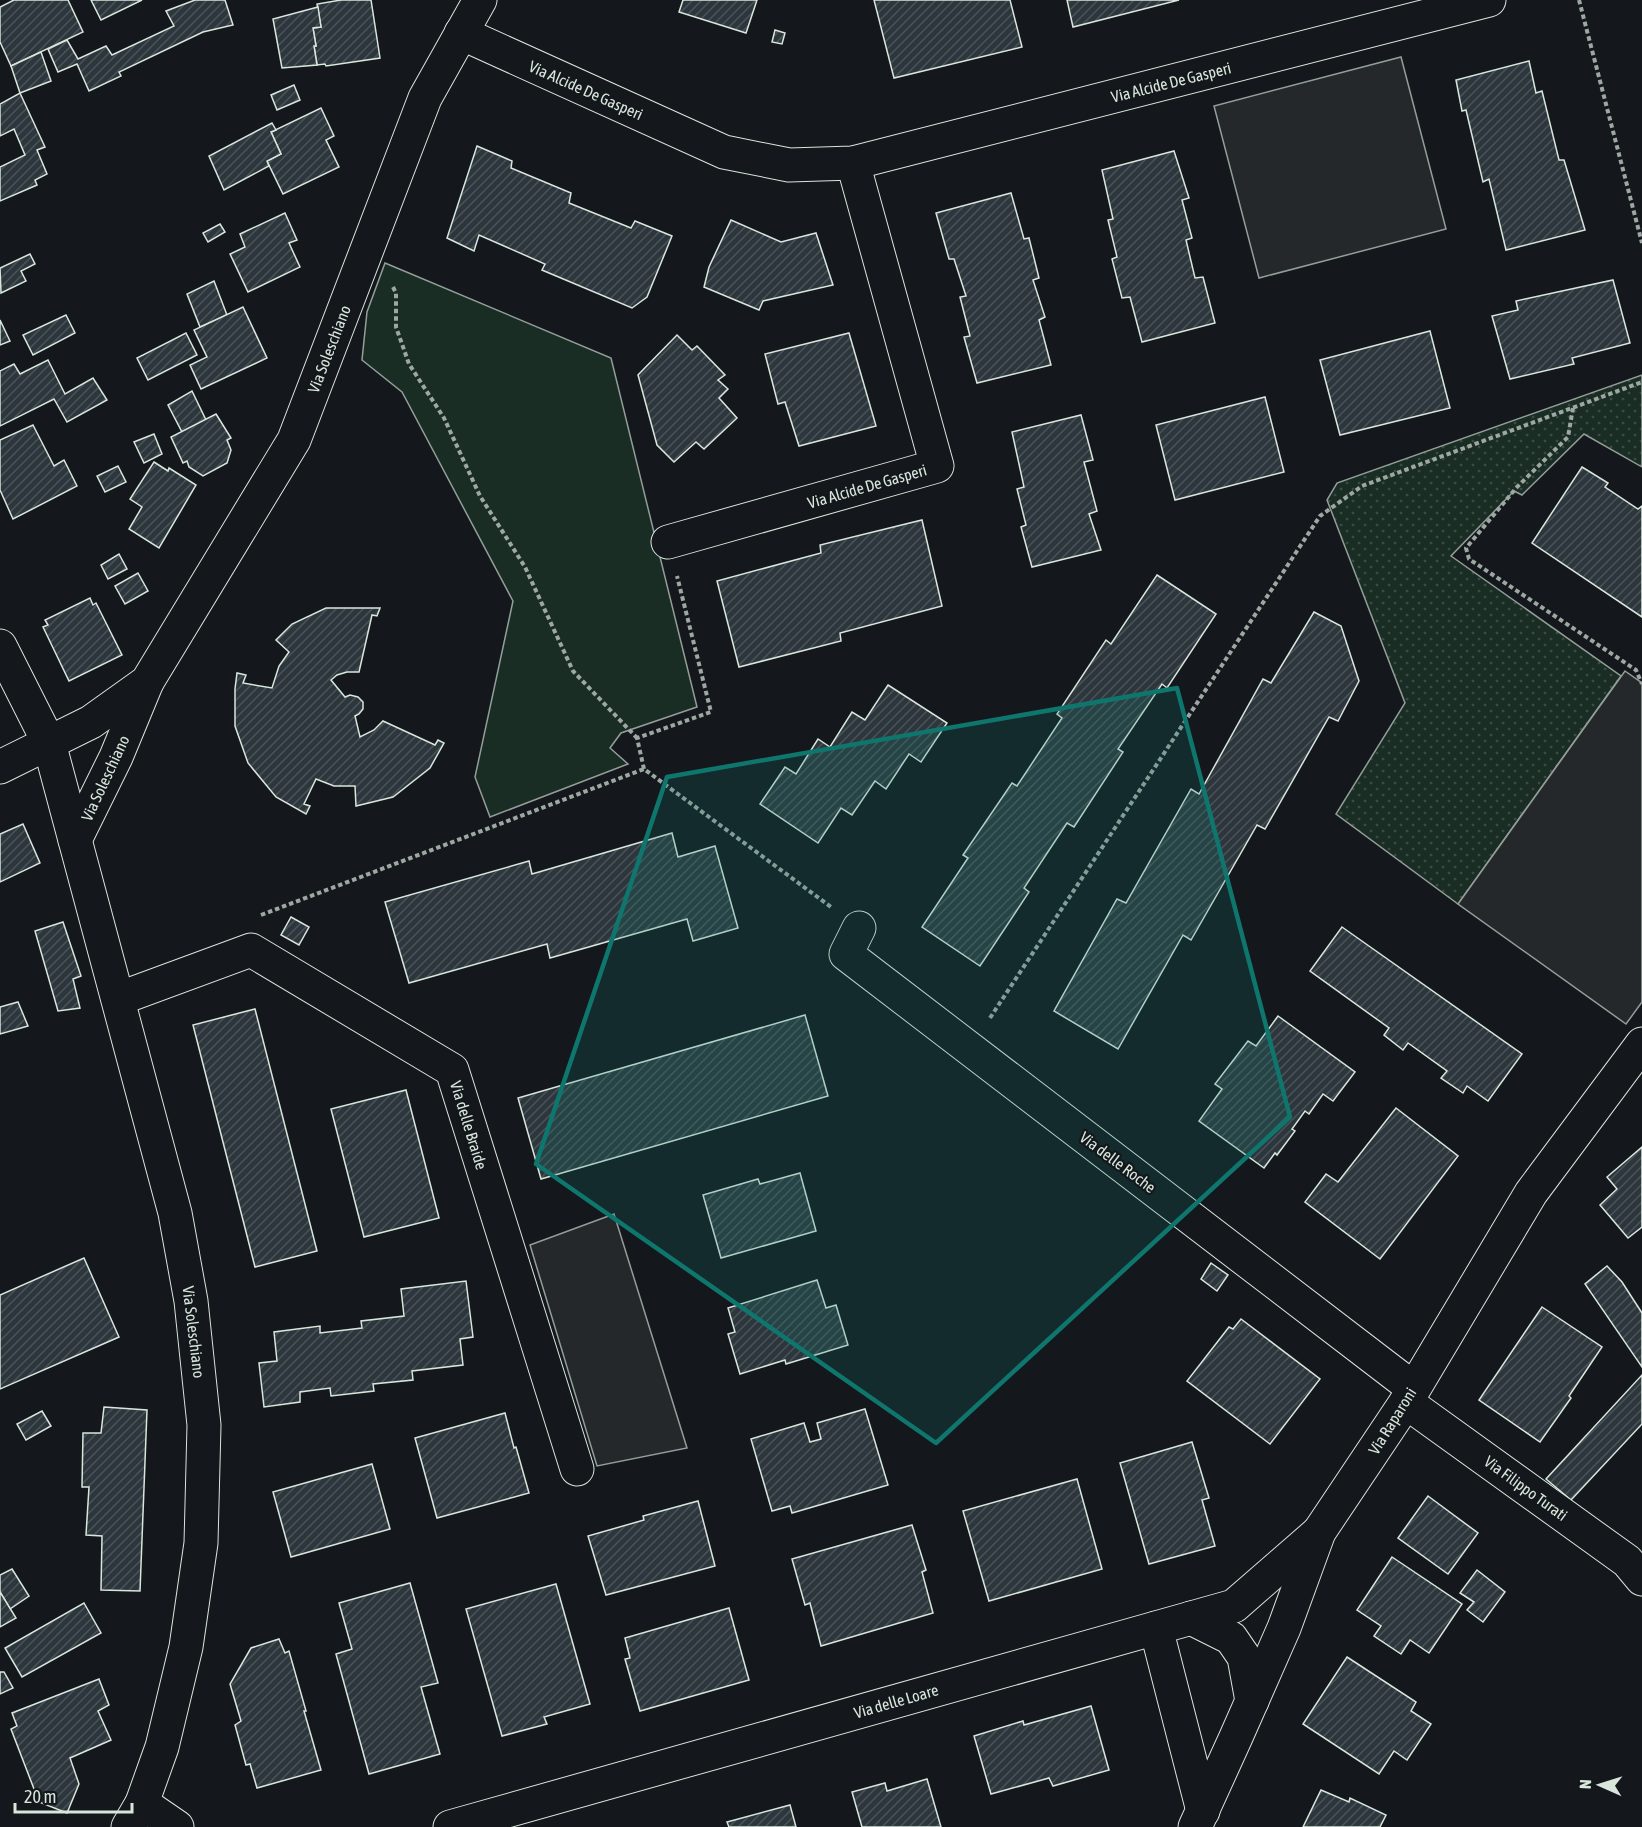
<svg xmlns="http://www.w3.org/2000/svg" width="1642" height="1827" viewBox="0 0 1642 1827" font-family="'Asap Condensed',sans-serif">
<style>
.grass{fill:url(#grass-dots);stroke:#939e99;stroke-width:1.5}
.park{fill:#1a2d24;stroke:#939e99;stroke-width:1.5}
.parking{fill:#24282b;stroke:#939e99;stroke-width:1.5}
.building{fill:url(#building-hatch);stroke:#d8e6dc;stroke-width:1.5}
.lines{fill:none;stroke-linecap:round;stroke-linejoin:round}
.minor-casing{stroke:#d8e6dc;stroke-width:35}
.path{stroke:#9da8a2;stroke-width:4;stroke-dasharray:4.5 3;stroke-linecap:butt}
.minor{stroke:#14181c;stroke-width:33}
.marked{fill:#0f766e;fill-opacity:0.2;stroke:#0f766e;stroke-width:4.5;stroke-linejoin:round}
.labels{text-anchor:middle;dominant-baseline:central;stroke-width:4.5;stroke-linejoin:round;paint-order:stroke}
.street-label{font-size:16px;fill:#d8e6dc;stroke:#14181c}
</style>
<defs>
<pattern id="grass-dots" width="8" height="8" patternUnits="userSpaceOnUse" patternTransform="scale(1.5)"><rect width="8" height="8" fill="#1a2d24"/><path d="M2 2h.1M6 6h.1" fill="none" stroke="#3b4b43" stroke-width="1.8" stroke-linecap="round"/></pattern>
<pattern id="building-hatch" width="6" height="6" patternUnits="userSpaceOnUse" patternTransform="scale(1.5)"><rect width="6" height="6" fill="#2c363c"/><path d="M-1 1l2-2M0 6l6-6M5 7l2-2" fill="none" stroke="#4a5358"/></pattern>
</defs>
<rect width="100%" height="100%" fill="#14181c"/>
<path class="grass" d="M1642,375v92l-58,-33 -62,61 -8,-4 -63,65 170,120 -163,228 -122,-90 69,-111 -78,-203 10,-17z"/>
<path class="park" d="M385,263l226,95 86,349 -76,26 -11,15 18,16 -138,53 -15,-40 38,-176 -111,-209 -40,-32 5,-48z"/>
<g class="parking">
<path d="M1401,57l45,172 -187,49 -45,-172z"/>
<path d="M1625,671l17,12v319l-16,22 -168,-120z"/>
<path d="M614,1214l73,234 -90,18 -67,-221z"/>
</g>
<g class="building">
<path d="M14,0h54l15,32 -72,34 -11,-24v-35z"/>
<path d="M91,0h51l-41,20z"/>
<path d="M195,0h30l8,25 -30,7 -84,40 2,4 -32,15 -12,-27 -19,8 -10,-23 19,-9 11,19 28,-13 6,9 62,-29 -8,-15z"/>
<path d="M341,0h30l9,58 -54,8 -1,-2 -8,1 -3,-19h2l-3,-18 8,-1 -4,-23z"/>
<path d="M683,0h74l-11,33 -67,-21z"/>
<path d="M874,0h136l12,47 -128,31z"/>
<path d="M1067,0h112l-106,27z"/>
<path d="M318,7l3,20 -8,1 3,18h-2l3,19 -35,3 -9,-49z"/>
<path d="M775,30l10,3 -3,11 -10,-2z"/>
<path d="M41,52l10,29 -31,12 -9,-27z"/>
<path d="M1529,61l7,32 6,-2 17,69h5l21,70 -79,20 -17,-71 -6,3 -17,-72 -4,1 -6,-31z"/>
<path d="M294,85l6,15 -23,10 -6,-15z"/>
<path d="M20,93l25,54 -8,3 10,24 -12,6 2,5 -37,16v-34l25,-12 -11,-26 -14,7v-32z"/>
<path d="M321,108l13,28 -8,4 13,27 -56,27 -16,-33 14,-7 -10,-22z"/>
<path d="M272,123l4,7 -5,2 10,22 -14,7 2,5 -45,24 -15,-34z"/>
<path d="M477,146l35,15 -1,7 60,25 -2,10 62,25 4,-7 37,15 -25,61 -15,11 -90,-38 3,-6 -66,-29 -5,16 -27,-13z"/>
<path d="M1174,151l15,47 -7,2 10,38 -6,2 9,38 8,-1 12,46 -73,19 -12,-45 -8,1 -10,-39 5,-2 -9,-37 5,-1 -11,-49z"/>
<path d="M1011,193l13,46 5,-1 10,40 -6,2 12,37 -6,3 12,45 -74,18 -13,-46 6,-1 -10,-39 6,-1 -12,-37h-5l-13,-46z"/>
<path d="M285,213l12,27 -8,3 11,24 -52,25 -18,-38 15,-7 -5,-13z"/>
<path d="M731,220l50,22 35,-9 17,52 -70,16 -4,9 -55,-23 5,-20z"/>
<path d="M220,224l5,8 -17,10 -5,-9z"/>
<path d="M30,254l5,10 -14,7 5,10 -25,12 -1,-25z"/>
<path d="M1613,280l17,63 -58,15 2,6 -64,15 -18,-63 26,-6 -2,-9z"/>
<path d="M214,281l13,34 -27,12 -13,-33z"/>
<path d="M243,307l24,51 -66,31 -11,-24 17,-8 -13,-27z"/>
<path d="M66,315l9,18 -42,22 -10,-20z"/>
<path d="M0,320l10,21 -10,4z"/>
<path d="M1430,331l20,77 -110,27 -20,-75z"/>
<path d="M186,333l11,22 -49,25 -11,-22z"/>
<path d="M849,333l27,93 -77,20 -14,-44 -7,2 -13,-50z"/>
<path d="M677,335l15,15 5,-4 28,29 -7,5 10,9 -9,9 18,20 -33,31 -8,-7 -22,20 -17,-17 -19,-70z"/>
<path d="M48,360l17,34 28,-16 14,22 -40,22 -13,-23 -54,27v-56v1l14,-7 6,10z"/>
<path d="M192,391l14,29 -24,12 -14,-27z"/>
<path d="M1265,397l19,75 -109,28 -19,-75z"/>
<path d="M216,414l15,24 -4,2 4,10 -4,13 -24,13 -14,-9 -2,-6 -4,2 -12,-26z"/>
<path d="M1081,415l12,45 -9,2 13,49 -8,3 12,36 -69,17 -11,-40 5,-2 -9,-36 7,-2 -12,-55z"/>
<path d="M33,425l21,41 10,-6 13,26 -64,33 -13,-29v-50z"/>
<path d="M154,434l8,20 -18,9 -10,-21z"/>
<path d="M154,462l14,9 1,-3 27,17 -37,63 -30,-19 13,-22 -12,-8z"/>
<path d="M118,466l8,16 -21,10 -8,-16z"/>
<path d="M1582,467l26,16 -3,4 33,22 4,-3v111l-110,-74z"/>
<path d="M922,520l20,86 -102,27 1,8 -102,26 -22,-86 104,-28 -1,-8z"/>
<path d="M119,554l8,15 -19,10 -7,-14z"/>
<path d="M138,573l10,18 -23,13 -10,-18z"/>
<path d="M1157,575l59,39 -49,74 -5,-4 -44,65 5,3 -49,75 -7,-4 -43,65 5,4 -49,74 -58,-39 46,-69 -5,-3 49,-72 5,3 45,-68 -5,-4 49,-74 5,4z"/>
<path d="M90,598l3,7 3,-2 26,52 -53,26 -26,-54 5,-2 -3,-5z"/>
<path d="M326,608h54l-3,8 -5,-1 -13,57h-12l-10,3 -6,5 14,17 5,-2 8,2 5,5v7l-4,5 -4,2 5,21 14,-7 9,-9 52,24 3,-5 6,3 -14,25 -37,29 -37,9 -1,-20h-21l-18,-7 -12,25 6,2 -4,8 -30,-17 -28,-34 -13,-37v-37l2,-16 9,2 -3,8 29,5 7,-22 10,-14 -13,-12 16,-16z"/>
<path d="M1314,612l27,14 18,55 -21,40 -9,-4 -64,112 -8,-4 -66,115 -8,-5 -65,114 -64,-38 63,-112 9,4 65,-114 8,5 64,-115 8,4z"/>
<path d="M888,685l59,38 -26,39 -12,-8 -23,35 -11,-8 -23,34 -11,-7 -23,35 -58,-39 25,-37 11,7 22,-35 12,8 22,-35 13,8z"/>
<path d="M23,824l17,39 -40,19v-48z"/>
<path d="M672,833l6,24 37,-11 23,82 -45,13 -6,-22 -137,39 -3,-14 -138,39 -24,-81 144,-41 3,13z"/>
<path d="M291,917l18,10 -10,18 -18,-10z"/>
<path d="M63,922l18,54 -8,3 7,29 -22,3 -23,-80z"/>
<path d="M1342,927l180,127 -34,47 -21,-15 -4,7 -22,-15 6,-7 -39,-28 -5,7 -19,-15 5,-7 -79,-57z"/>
<path d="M18,1002l10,24 -28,8v-27z"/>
<path d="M255,1009l62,242 -62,16 -62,-242z"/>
<path d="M805,1015l23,81 -287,83 -23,-81z"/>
<path d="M1278,1016l77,56 -22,29 -10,-7 -14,20 -4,-3 -13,18 3,2 -18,24 -2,-2 -11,15 -65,-47 23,-32 -7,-5 33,-43 8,5z"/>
<path d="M406,1090l33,128 -75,19 -33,-128z"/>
<path d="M1396,1108l62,48 -78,103 -75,-57 21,-28 12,8z"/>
<path d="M1642,1147v80l-14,11 -28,-33 17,-16 -10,-12z"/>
<path d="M800,1173l16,58 -95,27 -18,-63 55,-16 2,5z"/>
<path d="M84,1258l35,79 -119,52v-94z"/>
<path d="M1211,1263l17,12 -11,16 -16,-12z"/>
<path d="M1607,1266l15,16 20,31v54l-57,-83z"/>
<path d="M817,1280l9,28 10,-3 12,40 -62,19 -1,-4 -45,14 -12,-40 7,-2 -7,-24z"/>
<path d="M466,1281l7,56 -13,2 3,26 -51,6 1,9 -40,4 1,7 -43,5 -1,-8 -30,4v10l-36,5 -5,-44 18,-2 -3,-29 46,-6v7l42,-5 -1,-7 43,-5 -3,-27z"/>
<path d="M1542,1307l60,40 -33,49 2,2 -31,44 -61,-42z"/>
<path d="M1241,1319l79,60 -50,65 -83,-63 42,-54 4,2z"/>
<path d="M1642,1375v49l-71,76 -25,-21z"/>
<path d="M104,1407l43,3 -7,181 -39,-1 1,-54 -16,-1 3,-48h-7l1,-54h18z"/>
<path d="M865,1409l23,76 -96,28 -2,-7 -18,5 -21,-72 53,-16 6,19 11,-3 -4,-16z"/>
<path d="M42,1411l9,15 -25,14 -9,-16z"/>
<path d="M505,1413l9,35 2,-1 13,46 -92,25 -22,-80z"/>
<path d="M1192,1442l17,56 -7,2 13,46 -66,18 -29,-101z"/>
<path d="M372,1464l18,65 -99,28 -18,-65z"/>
<path d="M1077,1479l25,90 -113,32 -26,-90z"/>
<path d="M1428,1496l50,37 -30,41 -50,-36z"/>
<path d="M698,1501l17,65 -109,29 -18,-59 56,-16 -1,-4z"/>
<path d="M912,1525l14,45 -4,2 11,41 -112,33 -11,-43 -5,2 -13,-46z"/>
<path d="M1392,1557l70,47 -33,49 -19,-13 -9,14 -27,-18 7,-10 -24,-16z"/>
<path d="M12,1569l17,27 -19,13 -10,-17v-17z"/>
<path d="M1477,1570l28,22 -22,30 -16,-12 7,-8 -14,-9z"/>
<path d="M410,1583l28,100 -17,4 19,67 -71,20 -33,-120 16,-5 -13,-46z"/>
<path d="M556,1584l34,120 -46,13 3,7 -45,12 -36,-127z"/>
<path d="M0,1592l16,26 -16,9z"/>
<path d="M84,1603l17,30 -79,44 -17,-29z"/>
<path d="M729,1608l20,72 -109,31 -15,-52 5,-1 -5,-20z"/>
<path d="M279,1639l6,14 4,-2 17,60h-2l17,59 -64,18 -7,-24 -4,1 -11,-40 6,-4 -11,-37 21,-36z"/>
<path d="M1347,1657l69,45 -5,9 20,13 -24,36 -13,-9 -15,23 -76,-50z"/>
<path d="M0,1672h4l9,16 -13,6z"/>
<path d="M99,1679l10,26 -11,6 13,29 -41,18 9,26 -12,29 -28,-11 -28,-73 6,-3 -5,-13z"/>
<path d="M1091,1706l18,64 -56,16 -4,-8 -58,16 -17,-58 49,-15 1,4z"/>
<path d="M927,1779l14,48h-79l-10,-35 33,-9 2,8z"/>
<path d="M1321,1790l28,12 1,-4 36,17 -6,12h-77z"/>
<path d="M790,1805l6,22h-67l-2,-5z"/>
</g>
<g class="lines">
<g class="minor-casing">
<g id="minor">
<path d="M461,33l263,119 65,13 64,-2 636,-163"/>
<path d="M668,542l269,-76 -84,-303"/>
<path d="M0,646l49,97 126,470 16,88 13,124 -3,118 -15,104 -24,100 -20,56 -14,24"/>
<path d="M0,767l91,-45 56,-40 147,-242 131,-342 55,-98"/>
<path d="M75,840l41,-83 31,-75"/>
<path d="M859,928l-13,26 567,434"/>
<path d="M118,999l133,-49 201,120 125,399"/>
<path d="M1406,1402l221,159 15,18"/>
<path d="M1191,1618l40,20 13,19 8,44"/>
<path d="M1156,1628l47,183"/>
<path d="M142,1803l35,24"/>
<path d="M450,1827l784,-221 85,-74"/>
<path d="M1195,1827l41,-90 48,-109 35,-96 87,-130 125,-209 111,-149"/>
</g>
</g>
<g class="path">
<path d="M1579,0l63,243"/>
<path d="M393,287l3,6v34l13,37 35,54 36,78 45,71 48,104 64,67"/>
<path d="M1573,408l-5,29 -51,50 -51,61 3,11 167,111 6,14"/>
<path d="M644,769l-7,-31 74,-26 -34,-136"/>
<path d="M261,915l383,-146 187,138"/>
<path d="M990,1018l330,-502 42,-30 280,-104"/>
</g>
<use href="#minor" class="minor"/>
</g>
<path class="marked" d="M1177,688l113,429 -354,326 -400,-279 131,-387z"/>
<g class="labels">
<g class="street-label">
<text transform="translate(1171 82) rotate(-14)">Via Alcide De Gasperi</text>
<text transform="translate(586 90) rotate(24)">Via Alcide De Gasperi</text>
<text transform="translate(329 349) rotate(-69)">Via Soleschiano</text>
<text transform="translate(867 486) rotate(-16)">Via Alcide De Gasperi</text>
<text transform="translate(105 778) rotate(-65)">Via Soleschiano</text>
<text transform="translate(469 1125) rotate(73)">Via delle Braide</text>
<text transform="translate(1118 1162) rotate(37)">Via delle Roche</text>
<text transform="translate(194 1332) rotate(83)">Via Soleschiano</text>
<text transform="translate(1392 1421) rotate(-58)">Via Raparoni</text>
<text transform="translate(1526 1488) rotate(36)">Via Filippo Turati</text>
<text transform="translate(896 1701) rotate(-16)">Via delle Loare</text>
</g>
</g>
<g transform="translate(1600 1785) rotate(273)" stroke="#14181c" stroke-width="4.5" paint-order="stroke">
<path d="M0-4.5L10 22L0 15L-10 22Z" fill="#d8e6dc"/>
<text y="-9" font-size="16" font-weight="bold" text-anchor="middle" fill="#d8e6dc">N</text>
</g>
<path d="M15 1803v9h117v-9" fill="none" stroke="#d8e6dc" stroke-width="3"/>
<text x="24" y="1803" font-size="18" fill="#d8e6dc" stroke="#14181c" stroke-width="4.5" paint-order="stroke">20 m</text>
</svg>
